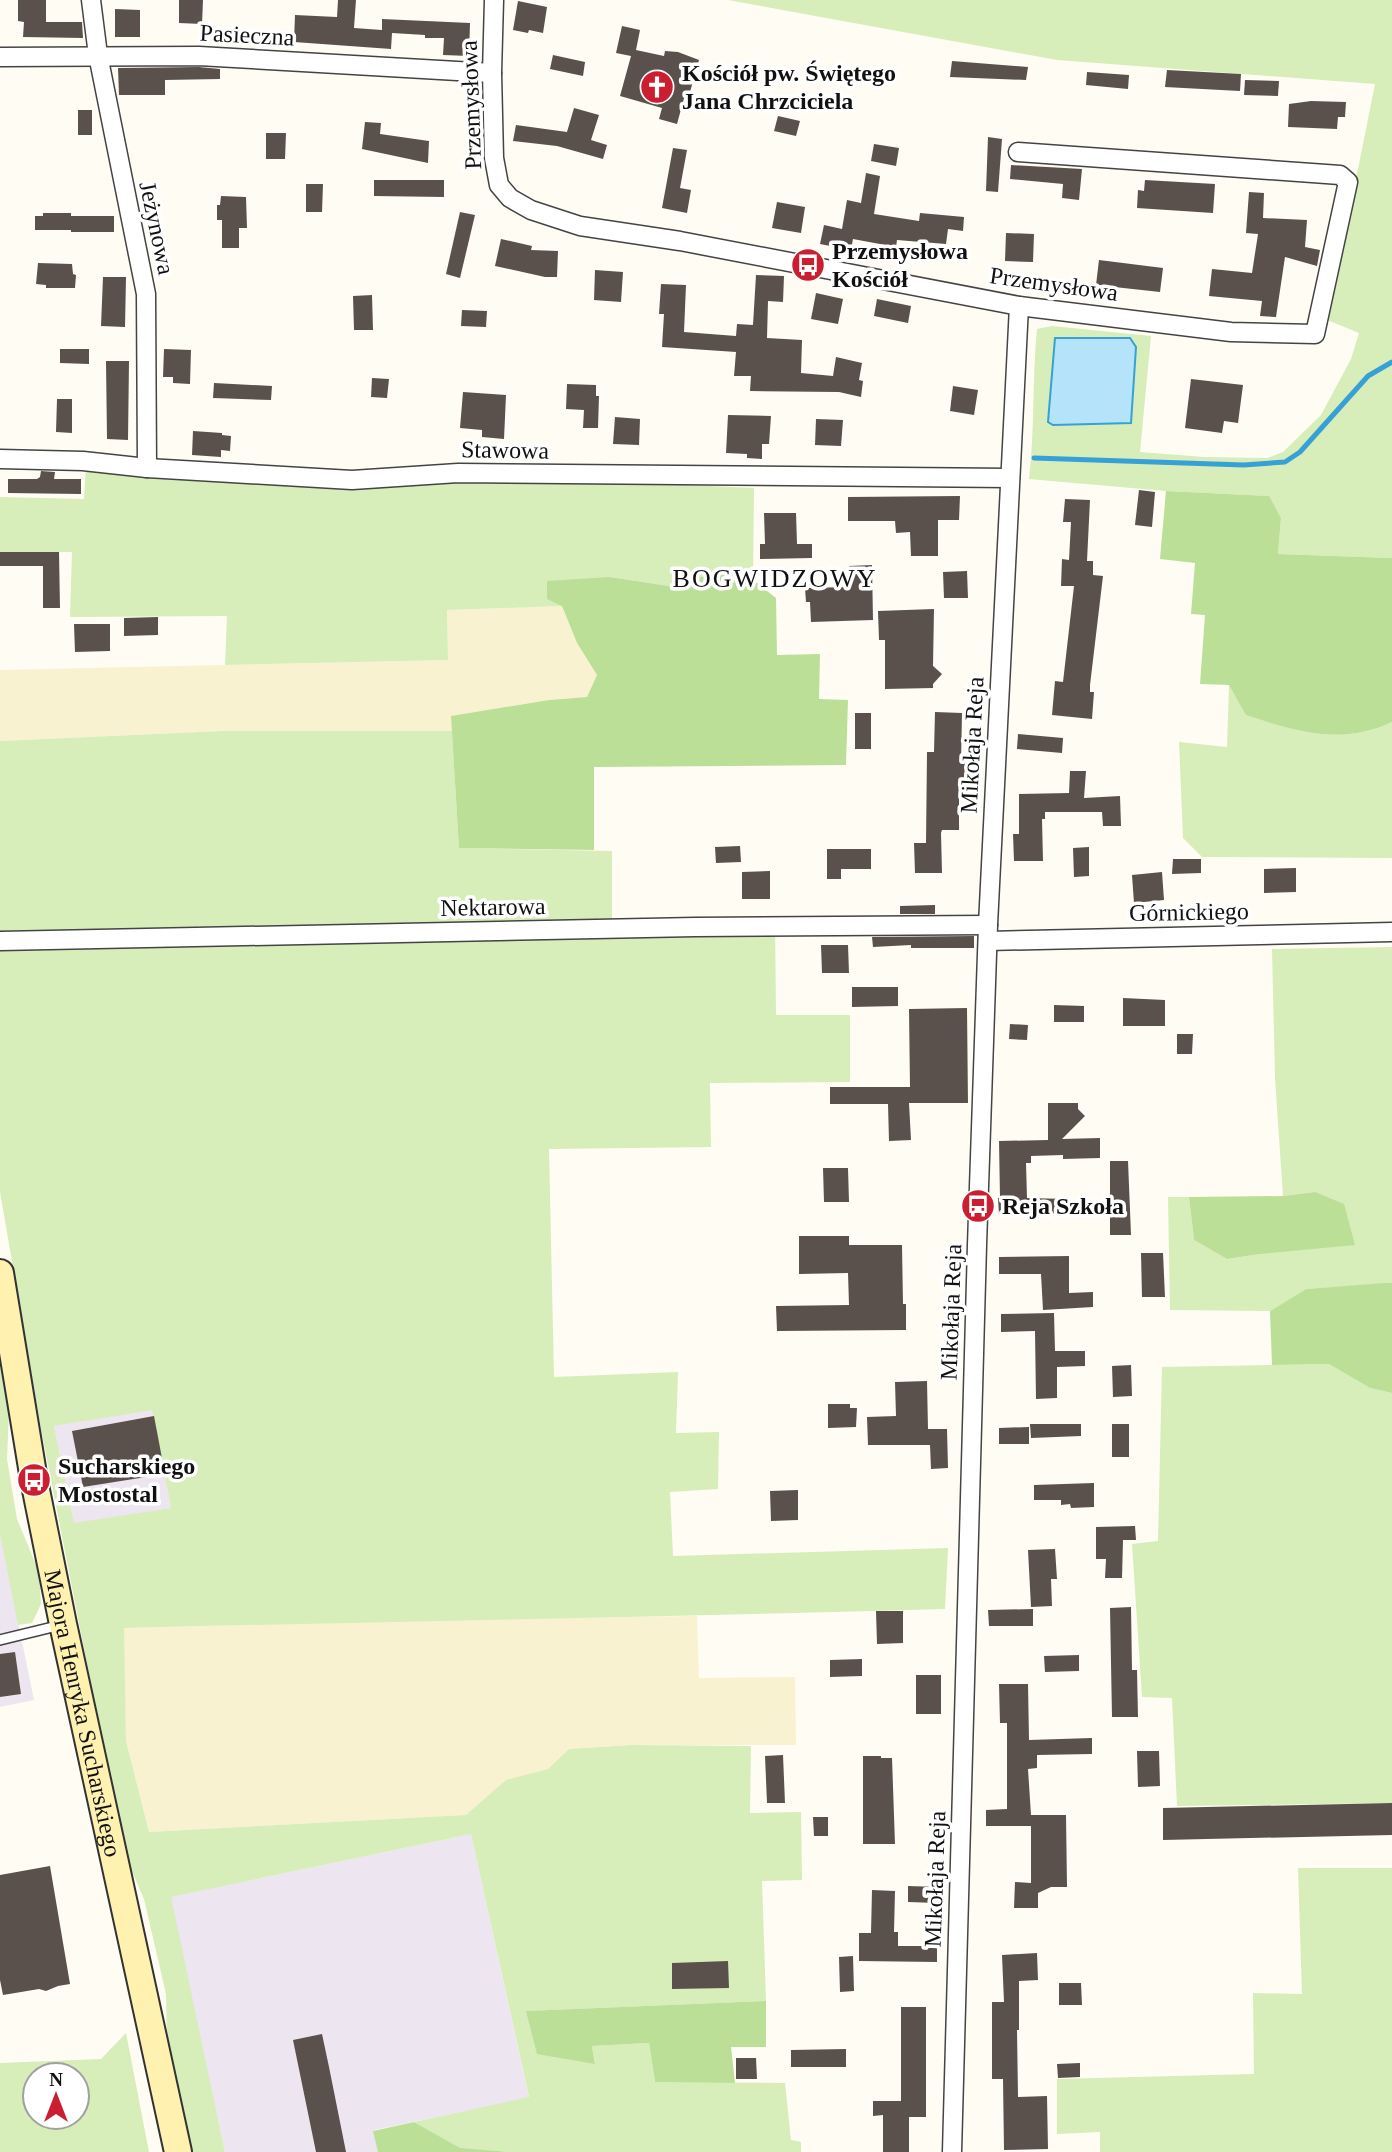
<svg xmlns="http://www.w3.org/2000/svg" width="1392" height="2152" viewBox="0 0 1392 2152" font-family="Georgia,serif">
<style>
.industrial{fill:#ede5ef}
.farmland{fill:#f8f2d1}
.green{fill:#d7edba;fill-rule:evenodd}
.forest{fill:#bcdf98}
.water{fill:#b5e4fa;stroke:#37a0d6;stroke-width:2}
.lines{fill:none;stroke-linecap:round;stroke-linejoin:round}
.stream{stroke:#37a0d6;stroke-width:5}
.building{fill:#5a514c}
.lane-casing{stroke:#444;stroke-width:12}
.street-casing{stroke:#444;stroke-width:21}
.secondary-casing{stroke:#333;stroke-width:30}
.lane{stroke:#fff;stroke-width:9}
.street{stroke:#fff;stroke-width:18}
.secondary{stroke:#fff1af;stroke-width:26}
.labels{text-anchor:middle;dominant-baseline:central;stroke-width:7;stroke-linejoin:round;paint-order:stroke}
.street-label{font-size:24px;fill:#111;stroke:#fff}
.poi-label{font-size:24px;font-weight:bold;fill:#111;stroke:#fff;text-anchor:start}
.neighbourhood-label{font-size:26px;letter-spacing:2px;fill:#111;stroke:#fff}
</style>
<rect width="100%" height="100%" fill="#fffcf4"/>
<g class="industrial">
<path d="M152,1409l19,99 -97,16 -20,-98z"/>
<path d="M0,1535l34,165 -34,7z"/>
<path d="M471,1834l58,264 -155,32 4,22h-153l-55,-255z"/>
</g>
<g class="farmland">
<path d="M562,606l15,37 20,32 -10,22 -38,3 -97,16v15h-229l-223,10v-71l448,-10 -1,-50z"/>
<path d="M697,1616l2,62 96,-1 1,68h-165l-62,4 -21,20 -42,12 -40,34 -317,17 -23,-91 -3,-113 296,-8z"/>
</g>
<g class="green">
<path d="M728,0h664v558l-114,-4 3,-36 -13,-22 -102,-5 -137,-12c6,-50 3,-100 8,-150l15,-3 99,10 -11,116 64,5 63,1 16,-6 38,-37 30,-56 8,-26 -34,-14 34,-155 16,-80 -318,-24z"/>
<path d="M86,466l476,13 192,9 -1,92 -39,-7 -45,13 -59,-9 -48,29 -115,4 1,50 -223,5 2,-49 -157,1 2,-65 -72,1v-56l84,2z"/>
<path d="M1229,685l18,30c50,17 94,31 145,7v136l-190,-1 -19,-19 -4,-96 48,5z"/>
<path d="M223,731h229l7,117 153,3v73l163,-3 1,94h74v67l-140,1 1,64 -162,2 5,228 124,-5 -2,61 43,-1 -1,57 -48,3 3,64 275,-8 -3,61c-273,8 -547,12 -821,19l2,113 23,91 317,-17 40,-35 42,-11 21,-20 62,-4 120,1 -1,67 51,-1 1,68 -40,1 4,120 -239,10 68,52 -3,-17 57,-3 6,39 130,1 6,57 10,2v10h-290l-50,-3 -47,-27 115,-25 -58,-263 -300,63 54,255h-33l-25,-106 -1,-52 -22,-95 -20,-46 -83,-424 -41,-237v-451zM152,1410l19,98 -97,15 -20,-97z"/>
<path d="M1392,947v336l-86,6 -36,22 -100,-1 -2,-113h21l5,43 33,19 33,-5 55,-62 -32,4 -8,-118 -3,-129z"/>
<path d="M0,1362l9,48 -2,49 10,60 22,53 2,32 -9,19 -14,2 -18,-90z"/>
<path d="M1329,1364l41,24 22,5v410l-215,3 -5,-108 -30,-1 -10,-153 26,-3 4,-174z"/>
<path d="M1298,1868h94v284h-292v-20l-43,2v-55l197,-5 -1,-81 49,1z"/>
<path d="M126,2033l23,119h-149v-89l101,-4zM35,2075h42v42h-42z"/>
</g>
<g class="forest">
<path d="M1166,491l103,5 12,22 -3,36 114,4v164c-51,24 -95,10 -146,-7l-17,-30 -29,-1 5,-69 -14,-1 4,-51 -35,-4z"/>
<path d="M714,573l39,7 23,18 1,57 43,-1 -1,45 29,1 -2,65 -252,2v83l-135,-2 -8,-132 98,-16 38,-3 10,-22 -20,-32 -15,-37 -15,-7v-18l63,-4 59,9z"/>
<path d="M1315,1192l29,12 11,41 -95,9 -33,5 -33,-19 -5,-43 94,-1z"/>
<path d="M1384,1283h8v110l-22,-5 -41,-24 -57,1 -2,-54 36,-22z"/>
<path d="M766,2001v46h-35l4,36 -80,-1 -6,-39 -57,3 3,18 -58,-10 -11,-43z"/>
<path d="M414,2122l46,26 51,4h-133l-5,-21z"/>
</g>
<path class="water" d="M1055,338h75l6,9 -5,76 -78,2 -5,-3z"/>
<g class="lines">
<path class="stream" d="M1034,458l210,7 41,-3 15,-10 68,-76 24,-14"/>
</g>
<g class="building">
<path d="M18,0h28v22h36l1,16 -60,-1 1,-15 -6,-1z"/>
<path d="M179,0h24l-1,24 -23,-1z"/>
<path d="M338,0h18l-2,28 28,2v-11l88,4 -1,33 -26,-1 1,-17h-19v-3l-33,-2 -1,16 -97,-7 1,-27 42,2z"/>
<path d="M518,1l29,6 -4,26 -14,-3 -1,3 -15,-3z"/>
<path d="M115,9l25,1v27h-25z"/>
<path d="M622,26l18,4 -4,20 28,6 1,-5 13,1 21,8 -9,32 -4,-1 -9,33 -18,-5 3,-11 -42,-12 11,-40 -15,-3z"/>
<path d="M553,55l32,7 -2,14 -33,-7z"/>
<path d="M952,61l76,6 -2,13 -76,-3z"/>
<path d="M199,67l21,2v10l-55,1v15h-46l-1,-27z"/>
<path d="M1167,70l74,4 -1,17 -75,-4z"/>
<path d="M1087,72l42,3 -1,14 -42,-4z"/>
<path d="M1245,80l34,1 -1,15 -34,-1z"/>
<path d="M1311,101l35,1 -1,15h-7l-1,12 -49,-2 1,-23z"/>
<path d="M574,108l25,7 -8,25 16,5 -4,14 -46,-13 -44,-5 3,-16 51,7z"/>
<rect x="78" y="110" width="14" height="25"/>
<path d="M778,116l22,5 -4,15 -22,-5z"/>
<path d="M365,122l16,1 -1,11 49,7 -1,22 -66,-14z"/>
<path d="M266,133h20l-1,26h-19z"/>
<path d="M988,137l14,2 -4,53 -12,-1z"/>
<path d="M874,144l25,4 -3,18 -25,-5z"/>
<path d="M673,148l14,2 -7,38 11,2 -4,23 -25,-5z"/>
<path d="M1011,165l71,4 -3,31 -17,-2 1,-14 -53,-5z"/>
<path d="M866,173l14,3 -6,38 45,7 1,-8 44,4 -1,14 -15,-2 -2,15 -49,-4 -1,7 -43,-8 -2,11 -31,-6 4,-19 18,4 5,-29 14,3z"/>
<path d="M374,180h70v17l-70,-1z"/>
<path d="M1145,180l70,4 -2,29 -76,-5 1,-18 6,1z"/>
<path d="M306,184h17l-1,28h-16z"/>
<path d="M1249,192l15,1 -1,25 44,2 -2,27 15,3 -3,16 -32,-9 -9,60 -16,-1 2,-15 -53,-5 3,-27 40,4 6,-39 -12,-1z"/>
<path d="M221,196l25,1 1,31h-8v20h-17v-28h-5v-15h3z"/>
<path d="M777,202l28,5 -4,26 -29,-5z"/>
<path d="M460,212l15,3 -15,63 -14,-4z"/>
<path d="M43,213h28v3h43v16h-43v-2h-36v-14h8z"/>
<path d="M1006,233l28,1 -1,28 -28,-1z"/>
<path d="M501,239l31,7 -1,4 27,1 -1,26h-12l-50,-11z"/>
<path d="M1099,260l64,8 -3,24 -64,-7z"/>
<path d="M38,263l34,1 1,10 3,1 -1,13h-29v-3l-10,-1z"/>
<path d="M595,270l28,2 -2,30 -27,-2z"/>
<path d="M756,275l28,1 -1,26 -15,-1 -1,37 35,2 -1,33 32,3 3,-19 26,6 -3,17 4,1 -2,16 -22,-5 -89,-1 1,-15h-17l2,-24 -74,-5 2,-33h-5l2,-30 25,1 -2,47 52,4 1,-12 16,1z"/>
<path d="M103,277h23l-1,50 -24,-1z"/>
<path d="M816,293l27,6 -5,25 -27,-5z"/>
<path d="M372,295l1,35h-19l-1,-34z"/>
<path d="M877,299l34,7 -3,17 -34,-7z"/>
<path d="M462,310l25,1 -1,16 -25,-1z"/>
<path d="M60,349h29v15l-29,-1z"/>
<path d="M164,349l27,1 -1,34 -17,-1v-6h-10z"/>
<path d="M106,361h23l-1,79 -21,-1z"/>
<path d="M372,378l17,1 -2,19 -16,-1z"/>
<path d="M1191,379l52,6 -5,38 -14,-2 -2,12 -37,-5z"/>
<path d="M214,383l58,3 -1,14 -58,-2z"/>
<path d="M567,384l29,1v11h3l-1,32h-15l1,-18 -18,-1z"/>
<path d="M953,386l25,4 -4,25 -24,-4z"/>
<path d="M463,392l43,3 -2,44 -22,-2v-7l-22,-2z"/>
<path d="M57,399h15v34l-16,-1z"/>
<path d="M728,415l43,1 -2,28h-7v15l-15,-1v-4l-21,-1z"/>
<path d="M615,417l25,2 -1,26 -26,-1z"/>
<path d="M816,419l27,1 -2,26 -26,-1z"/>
<path d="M193,431l29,2v2l9,1 -1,15 -9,-1v7l-29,-2z"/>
<path d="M41,471l14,1 -1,7h27v15l-73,-1v-14h29l3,-2z"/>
<path d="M1139,490l16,2 -3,35 -17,-2z"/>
<path d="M960,496l-1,24h-21v36h-27l-1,-24 -14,1 -1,-12h-47v-24z"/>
<path d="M1065,499l25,1 -3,61h6v14l10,1 -13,109v7h4l-2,27 -40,-4 3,-34 8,1 11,-96h-13l1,-27 7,1 2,-38h-8z"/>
<path d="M764,513h32l1,31h15v14l-52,1v-15h5z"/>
<path d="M0,552h59l1,56h-17v-42h-43z"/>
<path d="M872,565l1,55 -62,2 -1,-20h-4l-1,-14 44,-1v-21z"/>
<path d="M967,571l1,27h-24l-1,-26z"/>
<path d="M934,609l-1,57 9,8 -9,10v4l-48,1v-49h-6l-1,-29z"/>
<path d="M158,617v18l-34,1v-18z"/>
<path d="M74,624h36v27l-35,1z"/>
<path d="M935,712l27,1 -1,49h16v15l-18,1v52h-17l-1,3 1,40h-27l-1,-30h12l1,-91h7z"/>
<rect x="855" y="713" width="16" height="36"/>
<path d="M1018,734l45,4 -1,15 -45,-4z"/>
<path d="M1070,771h16l-2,27 36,-2 1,30h-18l-1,-14h-57v7h-3l1,42h-29l-1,-27h6v-40l50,-1z"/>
<path d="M740,846l1,16 -25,1 -1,-16z"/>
<path d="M1089,847v29l-15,1 -1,-29z"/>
<path d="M827,849h44v20h-30v10h-14z"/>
<path d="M1173,859h28v14l-29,1z"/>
<path d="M1296,868v24l-32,1v-24z"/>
<path d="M770,871v28h-28v-27z"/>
<path d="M1162,872l2,28 -30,3 -2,-28z"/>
<path d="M935,905v9h-35v-8z"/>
<path d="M974,936v12h-63v-3l-38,2 -1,-10z"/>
<path d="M821,945h27l1,28h-27z"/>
<path d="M852,987h46v19l-46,1z"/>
<path d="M1123,998l42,2v26h-42z"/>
<path d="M1054,1005l30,1v16h-30z"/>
<path d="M967,1008l1,95h-59l2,37 -22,1 -1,-37h-58v-17h80l-1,-78z"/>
<path d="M1010,1024l18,1 -1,15 -18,-1z"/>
<path d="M1177,1034h16l-1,20h-15z"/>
<path d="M1048,1103h30v6l7,7 -23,23 38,-1v20l-37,1v-4l-32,1v7h-5l1,35 41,1 1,14 -70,2 -1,-17h2l-1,-57 49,-1z"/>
<path d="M1110,1161h18l3,74h-21z"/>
<path d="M823,1168h25l1,34h-25z"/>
<path d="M799,1236h50v9h53l1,59h3v26l-129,1 -1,-25 73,-1 -1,-32 -49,1z"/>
<path d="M1141,1253h22l2,44h-23z"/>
<path d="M1069,1256v37l24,-1v15l-50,3 -2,-36h-42v-17z"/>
<path d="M1054,1313l1,38h30v15l-28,1v31l-21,1 -1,-68 -34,1v-18z"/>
<path d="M1131,1365l1,31 -19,1 -1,-31z"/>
<path d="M927,1381l1,48h19l1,39 -17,1 -1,-24h-62l-1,-28 29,-1 -1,-34z"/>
<path d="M828,1404h22v4h7l-1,19 -28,1z"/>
<path d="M154,1416l11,58 -82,13 -11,-56z"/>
<path d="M1030,1424h51v12l-50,2z"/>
<rect x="1112" y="1424" width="17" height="33"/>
<path d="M1029,1427v17h-30v-16z"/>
<path d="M1094,1483v24l-23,1 -1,-4 -9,1v-5h-27v-15z"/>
<path d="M798,1490v30l-27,1 -1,-30z"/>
<path d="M1135,1526l1,14h-13l-1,38h-17l1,-19h-10v-32z"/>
<path d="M1055,1549l2,30h-6l1,27 -21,1 -3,-57z"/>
<path d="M1131,1607l1,63h5l1,47h-26l-2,-109z"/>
<path d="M1033,1609v17h-44l-1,-16z"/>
<path d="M876,1611h27v32l-26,1z"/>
<path d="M15,1652l6,42 -21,3v-43z"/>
<path d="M1079,1655v16l-34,1 -1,-16z"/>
<path d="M862,1659v17l-32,1v-17z"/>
<rect x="916" y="1675" width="25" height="39"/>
<path d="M999,1684h29l1,56 63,-2v16l-55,1v13l-9,1 3,46h35l1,72h-16l-13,6v15h-24l1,-26 16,1v-57h-45v-16l21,-1v-86h-7z"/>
<path d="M1137,1751h22l1,35 -22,1z"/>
<path d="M783,1755l2,48h-18l-2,-47z"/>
<path d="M863,1756h18v2h11l3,86h-32z"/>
<path d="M1392,1803v32l-229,5v-32z"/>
<path d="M813,1817h15v19h-14z"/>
<path d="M50,1866l20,118 -12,2 -12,5 -7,-2 -36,6 -3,-15v-105z"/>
<path d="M908,1886l31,1 -1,16 -30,-1z"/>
<path d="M872,1890l23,1 -1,41h4v14h39v16l-78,-1v-28h12z"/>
<path d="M1037,1953l1,27 -19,1v49h-2l1,67 29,-1 1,53 -44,1 -1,-71h-11v-77h12l-2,-47z"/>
<path d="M853,1956l1,35 -14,1 -1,-35z"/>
<path d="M728,1961l1,27 -57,1v-26z"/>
<path d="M1059,1983h22l1,22h-23z"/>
<path d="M901,2007h25v110h-17v35h-26v-37l-10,1v-15h28z"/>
<path d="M322,2034l7,33 17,85h-30l-23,-112z"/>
<path d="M846,2049v18h-55v-17z"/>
<path d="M736,2058h20l1,21h-21z"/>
<path d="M1080,2063v14l-22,1 -1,-14z"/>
</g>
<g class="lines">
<g class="lane-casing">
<path id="lane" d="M0,1640l61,-15"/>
</g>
<g class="street-casing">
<g id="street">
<path d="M91,0l7,55 48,239 1,174"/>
<path d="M494,0l-2,73 2,85 5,27 11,13 21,12 49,16 100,15 339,65 212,26 84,2 33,-152 -8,-7 -322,-23"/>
<path d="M0,57l199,-1 293,17"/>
<path d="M0,459l83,2 64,7 205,12 106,-7 552,5"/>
<path d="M0,941l695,-14 293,-2"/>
<path d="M988,941l404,-9"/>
<path d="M952,2152l25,-907 11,-320 31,-619"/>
</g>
</g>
<g class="secondary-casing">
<g id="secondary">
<path id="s1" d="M0,1273l34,207 29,144 115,528"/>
</g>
</g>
<use href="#lane" class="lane"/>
<use href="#street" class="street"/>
<use href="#secondary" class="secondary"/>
</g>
<defs>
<g id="church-disc" transform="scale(1.75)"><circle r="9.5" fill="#cb1e30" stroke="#fff"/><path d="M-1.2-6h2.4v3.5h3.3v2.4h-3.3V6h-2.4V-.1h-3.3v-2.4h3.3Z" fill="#fff"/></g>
<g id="bus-disc" transform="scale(1.75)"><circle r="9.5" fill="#cb1e30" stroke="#fff"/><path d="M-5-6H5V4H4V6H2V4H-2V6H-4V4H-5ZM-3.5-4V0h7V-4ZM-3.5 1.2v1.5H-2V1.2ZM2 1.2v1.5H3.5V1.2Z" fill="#fff"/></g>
</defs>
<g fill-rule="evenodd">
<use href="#church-disc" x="657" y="87"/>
<use href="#bus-disc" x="808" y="265"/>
<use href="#bus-disc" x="978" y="1206"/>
<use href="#bus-disc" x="34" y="1480"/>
</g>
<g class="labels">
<g class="street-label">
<text transform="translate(247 35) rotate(3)">Pasieczna</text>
<text transform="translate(471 105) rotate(-92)">Przemysłowa</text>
<text transform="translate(157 228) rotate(78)">Jeżynowa</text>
<text transform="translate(1054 284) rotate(8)">Przemysłowa</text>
<text transform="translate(505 450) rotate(1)">Stawowa</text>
<text transform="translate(972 745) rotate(-87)">Mikołaja Reja</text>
<text transform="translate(493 907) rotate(-1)">Nektarowa</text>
<text transform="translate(1189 912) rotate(-1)">Górnickiego</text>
<text transform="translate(951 1312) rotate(-88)">Mikołaja Reja</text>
<text stroke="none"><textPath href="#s1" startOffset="448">Majora Henryka Sucharskiego</textPath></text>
<text transform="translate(935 1879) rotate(-88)">Mikołaja Reja</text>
</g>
<g class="poi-label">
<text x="682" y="73">Kościół pw. Świętego<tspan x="682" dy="28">Jana Chrzciciela</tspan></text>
<text x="832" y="251">Przemysłowa<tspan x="832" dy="28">Kościół</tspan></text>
<text x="1002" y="1206">Reja Szkoła</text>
<text x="58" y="1466">Sucharskiego<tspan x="58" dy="28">Mostostal</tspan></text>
</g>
<g class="neighbourhood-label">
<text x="775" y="578">BOGWIDZOWY</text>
</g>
</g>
<g transform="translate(56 2096)"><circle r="33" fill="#ffffff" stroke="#a0a0a0" stroke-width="2"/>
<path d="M0-5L12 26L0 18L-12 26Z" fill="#cb1e30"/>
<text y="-10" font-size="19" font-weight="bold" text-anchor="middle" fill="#111111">N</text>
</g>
</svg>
